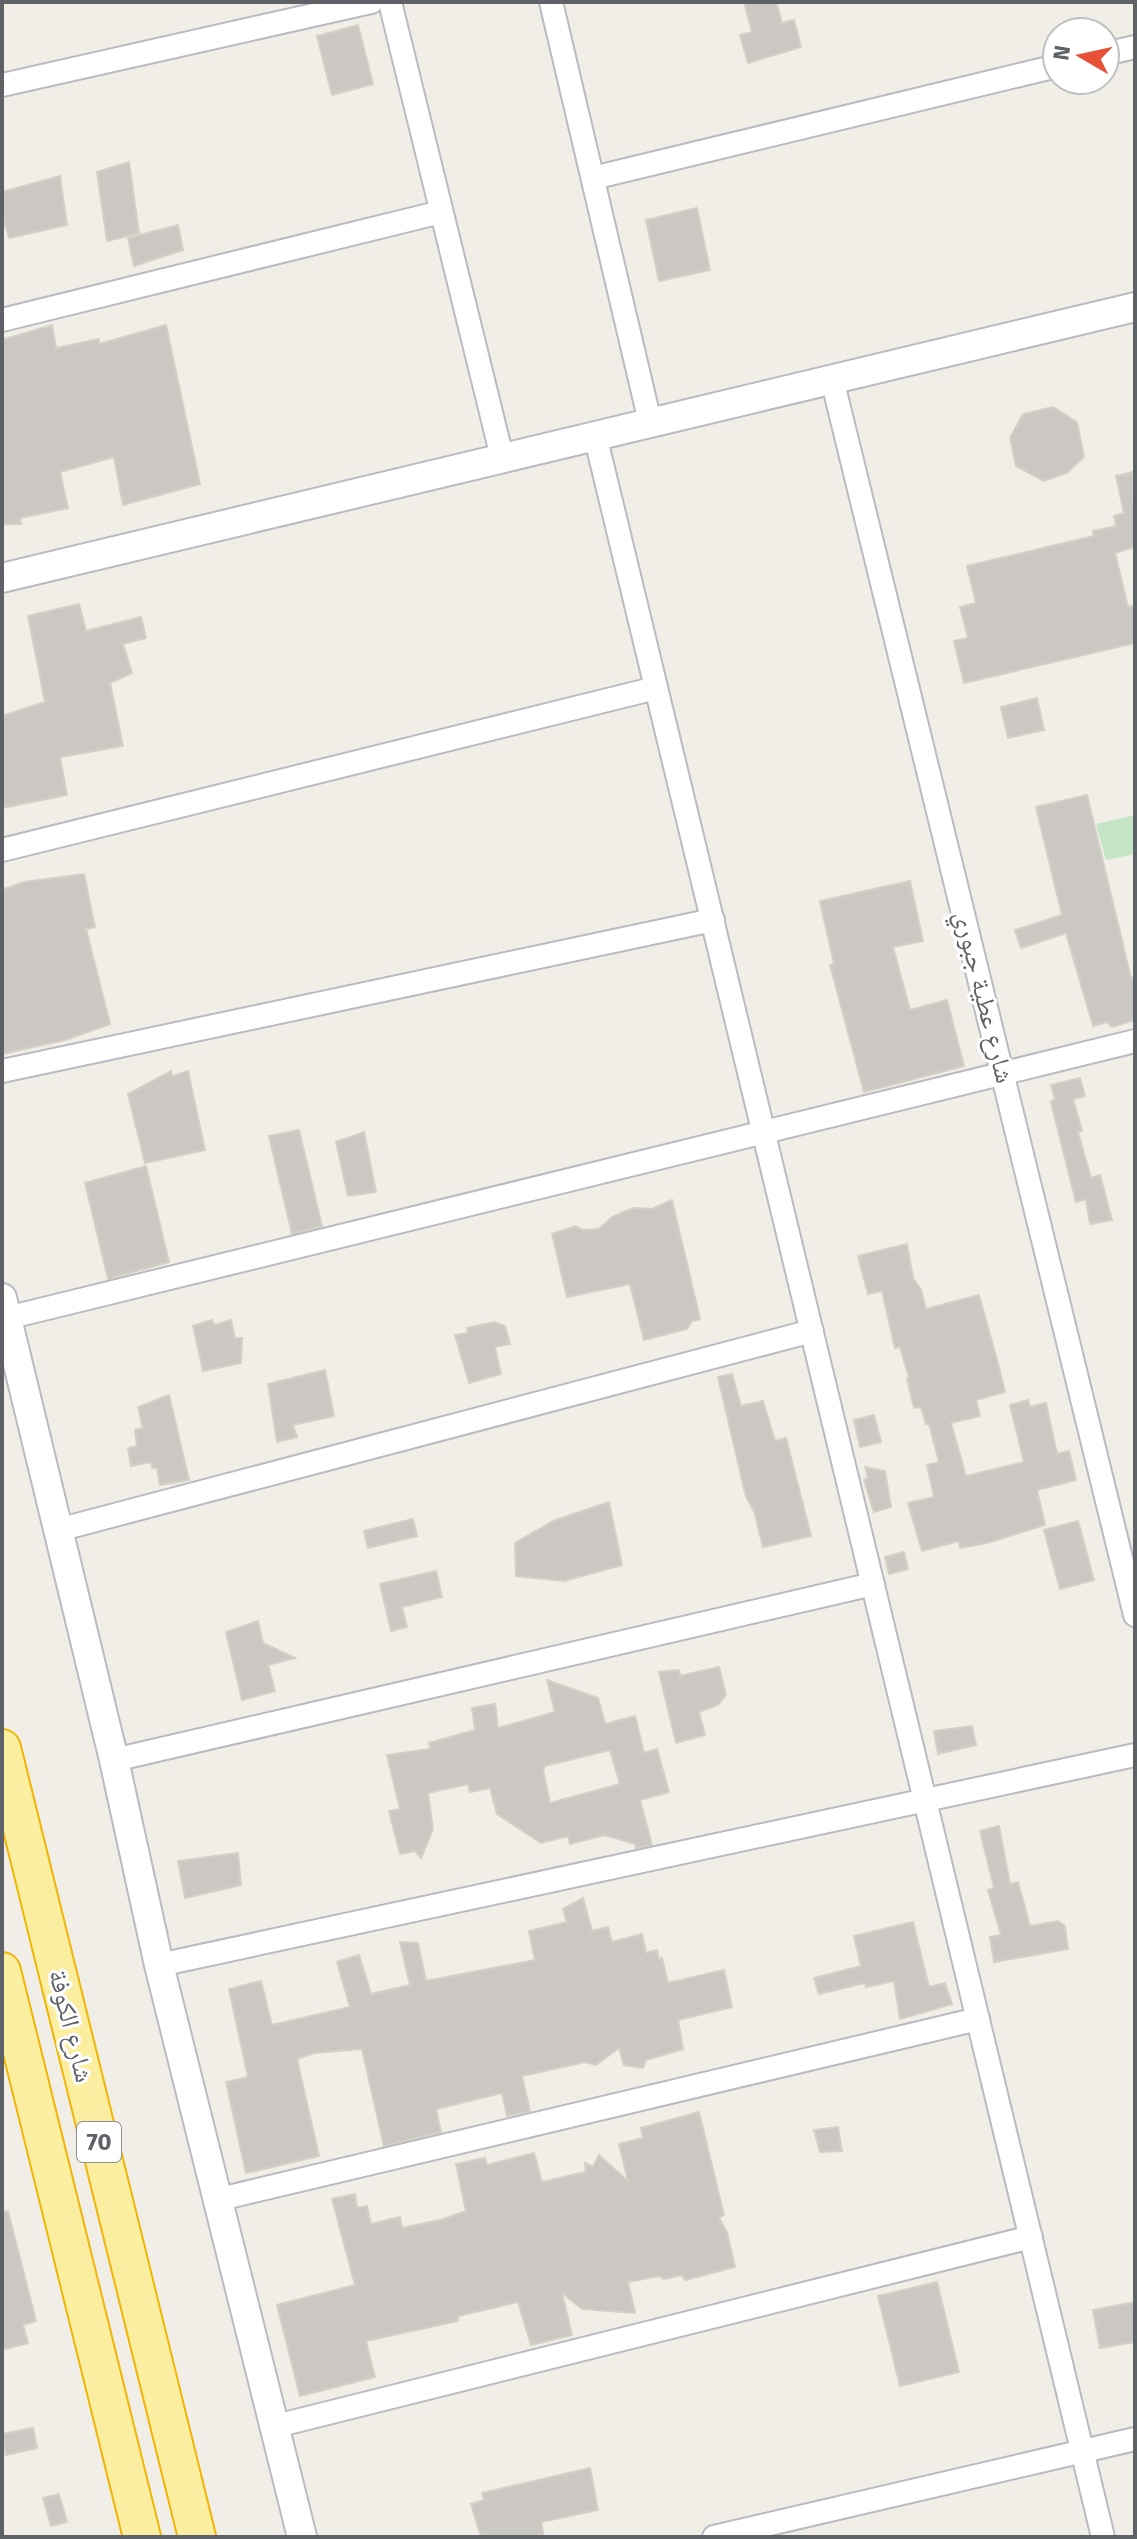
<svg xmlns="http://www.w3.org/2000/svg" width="1137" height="2539" viewBox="0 0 1137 2539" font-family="'Fira Sans','Noto Naskh Arabic',sans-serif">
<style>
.green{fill:#c4e6c6}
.building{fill:#cbc8c4;stroke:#d4d0c5;stroke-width:2;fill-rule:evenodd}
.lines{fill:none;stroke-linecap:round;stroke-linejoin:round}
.minor-casing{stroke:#b9bbc0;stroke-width:26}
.tertiary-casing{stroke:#b9bbc0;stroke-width:32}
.trunk-casing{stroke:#efb507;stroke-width:40}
.minor{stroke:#fff;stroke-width:22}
.tertiary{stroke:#fff;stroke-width:28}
.trunk{stroke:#fceea0;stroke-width:36}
.labels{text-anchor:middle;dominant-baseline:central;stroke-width:6;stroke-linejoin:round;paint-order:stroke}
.shield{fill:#fff;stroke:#8e9094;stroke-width:2}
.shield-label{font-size:24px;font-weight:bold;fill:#5e6166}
.street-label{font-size:26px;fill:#5e6166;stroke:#fff}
</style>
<rect width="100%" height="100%" fill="#f0eee6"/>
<path class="green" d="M1135,815v39l-29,6 -10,-36z"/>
<g class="building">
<path d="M744,2h32l6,21 12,-3 7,27 -53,16 -8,-28 12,-3z"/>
<path d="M358,25l15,59 -41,11 -15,-59z"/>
<path d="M129,162l10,71 -32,8 -10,-69z"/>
<path d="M60,176l7,49 -58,13 -7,-26v-20z"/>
<path d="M697,208l13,62 -51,11 -13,-61z"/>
<path d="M178,225l5,25 -49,16 -6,-28z"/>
<path d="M52,325l4,23 43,-9v5l67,-19 34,159 -77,21 -9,-48 -54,15 8,36 -48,10 1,6h-19v-184z"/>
<path d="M1053,407l24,15 7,35 -17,16 -23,8 -28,-15 -6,-28 13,-24z"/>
<path d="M1133,472l2,75 -20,6 13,54 7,-2v38l-171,40 -10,-42 14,-3 -8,-31 16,-4 -9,-37 127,-30 -1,-5 23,-5 -2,-10 10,-3 -8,-37z"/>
<path d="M79,604l7,27 55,-14 5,21 -23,6 9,29 -22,10 13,63 -63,11 7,38 -65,13v-92l43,-14 -17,-86z"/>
<path d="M1037,698l7,32 -36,8 -7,-31z"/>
<path d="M1087,795l44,183 4,-1v43l-23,7 -5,-5 -14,4 -27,-93 -45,15 -6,-18 47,-15 -26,-108z"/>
<path d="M84,874l11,53 -9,2 24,95 -45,16 -63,14v-164l22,-8z"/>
<path d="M910,881l13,60 -30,6 17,63 37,-10 17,66 -100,26 -34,-127 4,-1 -14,-63z"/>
<path d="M171,1071l1,5 16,-5 17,79 -60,13 -17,-69z"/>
<path d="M1080,1078l5,18 -12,3 9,32 -4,1 13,46 9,-3 12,45 -22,4 -4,-25 -10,3 -25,-100 4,-3 -4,-14z"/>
<path d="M299,1130l23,96 -30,8 -23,-98z"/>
<path d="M364,1132l12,60 -28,4 -12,-54z"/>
<path d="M146,1166l23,96 -61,17 -23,-96z"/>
<path d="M672,1200l28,119 -8,2 -5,8 -43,11 -14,-56 -63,13 -15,-63 23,-8 8,4 16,-1 13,-12 21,-9 19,1z"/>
<path d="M907,1244l6,34 8,12 5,19 53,-14 18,65 8,32 -29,8 4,16 -29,7 15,53 58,-14 -14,-57 18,-5 2,7 16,-4 11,51 12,-3 7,29 -39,10 8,35 -58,18 -27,5 -1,-7 -37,10 -14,-48 26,-6 -7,-32 12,-3 -10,-38h-3l-5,-17 -7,1 -7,-29 2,-1 -9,-31 -5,1 -13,-57 -14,3 -10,-38z"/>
<path d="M212,1320l2,5 17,-5 4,18h7l-1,25 -38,8 -10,-45z"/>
<path d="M494,1322l11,4 5,18 -15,3 6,27 -32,9 -14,-48 13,-2 -1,-5z"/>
<path d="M325,1370l9,46 -41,9 4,12 -20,5 -9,-58z"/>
<path d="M732,1374l9,32 22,-5 12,40 11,-3 25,98 -48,11 -9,-36 -8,-14 -28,-120z"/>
<path d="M169,1395l20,85 -29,5 -3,-17h-5l-1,-6 -20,4 -3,-18 9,-2 -2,-16 8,-2 -5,-21z"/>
<path d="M874,1415l7,27 -21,5 -6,-27z"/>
<path d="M865,1467l20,4 6,36 -17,5 -10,-32 4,-2z"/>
<path d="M609,1502l13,63 -58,16 -48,-5 -1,-33 38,-22z"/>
<path d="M413,1519l4,17 -49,12 -4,-17z"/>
<path d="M1078,1521l16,59 -34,9 -16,-59z"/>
<path d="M904,1552l4,17 -19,5 -4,-17z"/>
<path d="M436,1571l6,26 -40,10 5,20 -16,4 -11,-47z"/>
<path d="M258,1621l5,22 32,15 -27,7 7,26 -33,9 -16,-68z"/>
<path d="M719,1667l7,28 -8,10 -19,7 6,23 -29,8 -17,-71 20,-2 1,6z"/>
<path d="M547,1680l51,18 7,26 30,-8 9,37 13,-4 12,43 -29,8 12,45 -16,3 -1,-4 -30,-9 -35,9 -2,-8 -27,7 -44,-29 -7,-26 -20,4 -2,-8 -40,9 5,36 -12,29 -6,-7 -15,3 -11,-43 11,-2 -13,-54 43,-6 -1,-6 46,-13 -3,-22 23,-4 3,24 57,-16zM610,1750l10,34 -70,19 -7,-33 2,-4z"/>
<path d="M972,1726l4,19 -38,9 -4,-23z"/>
<path d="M999,1826l11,58 8,-2 12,44 28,-5 7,5 3,23 -74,13 -4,-25 11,-2 -13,-45 6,-2 -14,-57z"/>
<path d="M238,1853l3,32 -56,13 -7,-37z"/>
<path d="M583,1898l9,33 16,-4 4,15 30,-8 4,19 11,-3 2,9 3,-1 6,25 56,-13 8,37 -54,13 5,29 -37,11 -3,8 -19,-3 -5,-17 -23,17 -11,-3 -63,14 8,35 -23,5 -5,-23 -66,16 5,23 -57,14 -22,-97 -48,4 -17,6 22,97 -73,17 -20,-91 22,-5 -19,-88 32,-8 11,44 78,-18 -13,-45 22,-7 12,39 39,-9 -10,-43 18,1 8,38 109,-21 -6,-29 38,-9 -4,-13z"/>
<path d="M913,1922l16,65 16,-4 7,21 -52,15 -6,-38 -28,6 -1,-4 -46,11 -5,-16 47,-12 -7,-30z"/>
<path d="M699,2112l25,103 -5,3 8,14 8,35 -50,13 -3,-5 -18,4 -5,-3 -31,6 7,31 -53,-4 -20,-16 10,42 -41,10 -13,-43 -60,14v5l-92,20 9,36 -75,19 -23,-91 78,-20 -23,-86 23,-5 2,14 10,-2 4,18 29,-7 2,11 42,-9 22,-8 -10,-47 29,-6 2,7 47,-12 8,29 44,-10 -1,-9 8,4 6,-12 29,26 -9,-37 24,-6 -2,-10z"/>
<path d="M838,2127l4,24 -22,1 -6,-22z"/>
<path d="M8,2211l28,110 -13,4 5,18 -26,7v-138z"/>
<path d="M937,2282l22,90 -59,14 -22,-90z"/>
<path d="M1135,2302v40l-35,6 -7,-38z"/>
<path d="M33,2428l4,20 -31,7 -4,-21z"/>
<path d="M590,2468l8,42 -57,12 3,15h-63l-10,-33 13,-4 -2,-7z"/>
<path d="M59,2494l8,28 -16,4 -8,-28z"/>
</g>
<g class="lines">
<g class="minor-casing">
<g id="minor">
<path d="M390,2l112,455"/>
<path d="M551,2l99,420"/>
<path d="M1105,54l30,-7"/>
<path d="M2,85l369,-83"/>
<path d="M593,178l464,-112"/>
<path d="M2,320l439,-108"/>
<path d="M832,379l303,1236"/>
<path d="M595,435l508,2102"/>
<path d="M2,850l654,-162"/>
<path d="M2,1071l711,-151"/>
<path d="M7,1318l1128,-277"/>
<path d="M58,1530l754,-199"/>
<path d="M114,1760l759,-176"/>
<path d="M159,1965l976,-210"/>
<path d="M220,2199l758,-180"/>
<path d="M276,2426l755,-189"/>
<path d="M714,2537l421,-98"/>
</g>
</g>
<g class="tertiary-casing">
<g id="tertiary">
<path d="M2,578l1133,-271"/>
<path d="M2,1298l112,462 45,205 143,572"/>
</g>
</g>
<g class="trunk-casing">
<g id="trunk">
<path d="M2,1748l195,789"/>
<path d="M2,1971l140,566"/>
</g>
</g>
<use href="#minor" class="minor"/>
<use href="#tertiary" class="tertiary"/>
<use href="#trunk" class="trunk"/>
</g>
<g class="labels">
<rect class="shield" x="77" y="2122" width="44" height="40" rx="6"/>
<g class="shield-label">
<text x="99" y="2142">70</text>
</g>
<g class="street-label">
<text transform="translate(984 997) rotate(76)">شارع عطية جبوري</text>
<text transform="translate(71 2026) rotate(76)">شارع الكوفة</text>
</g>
</g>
<rect width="1137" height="2539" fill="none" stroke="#5e6166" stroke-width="8"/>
<g transform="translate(1081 56) rotate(279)"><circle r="38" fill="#ffffff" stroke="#bfc0c2" stroke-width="2"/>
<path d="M0-6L14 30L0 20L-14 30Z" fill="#e55037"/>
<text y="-12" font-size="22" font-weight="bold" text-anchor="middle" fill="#5e6166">N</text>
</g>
</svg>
